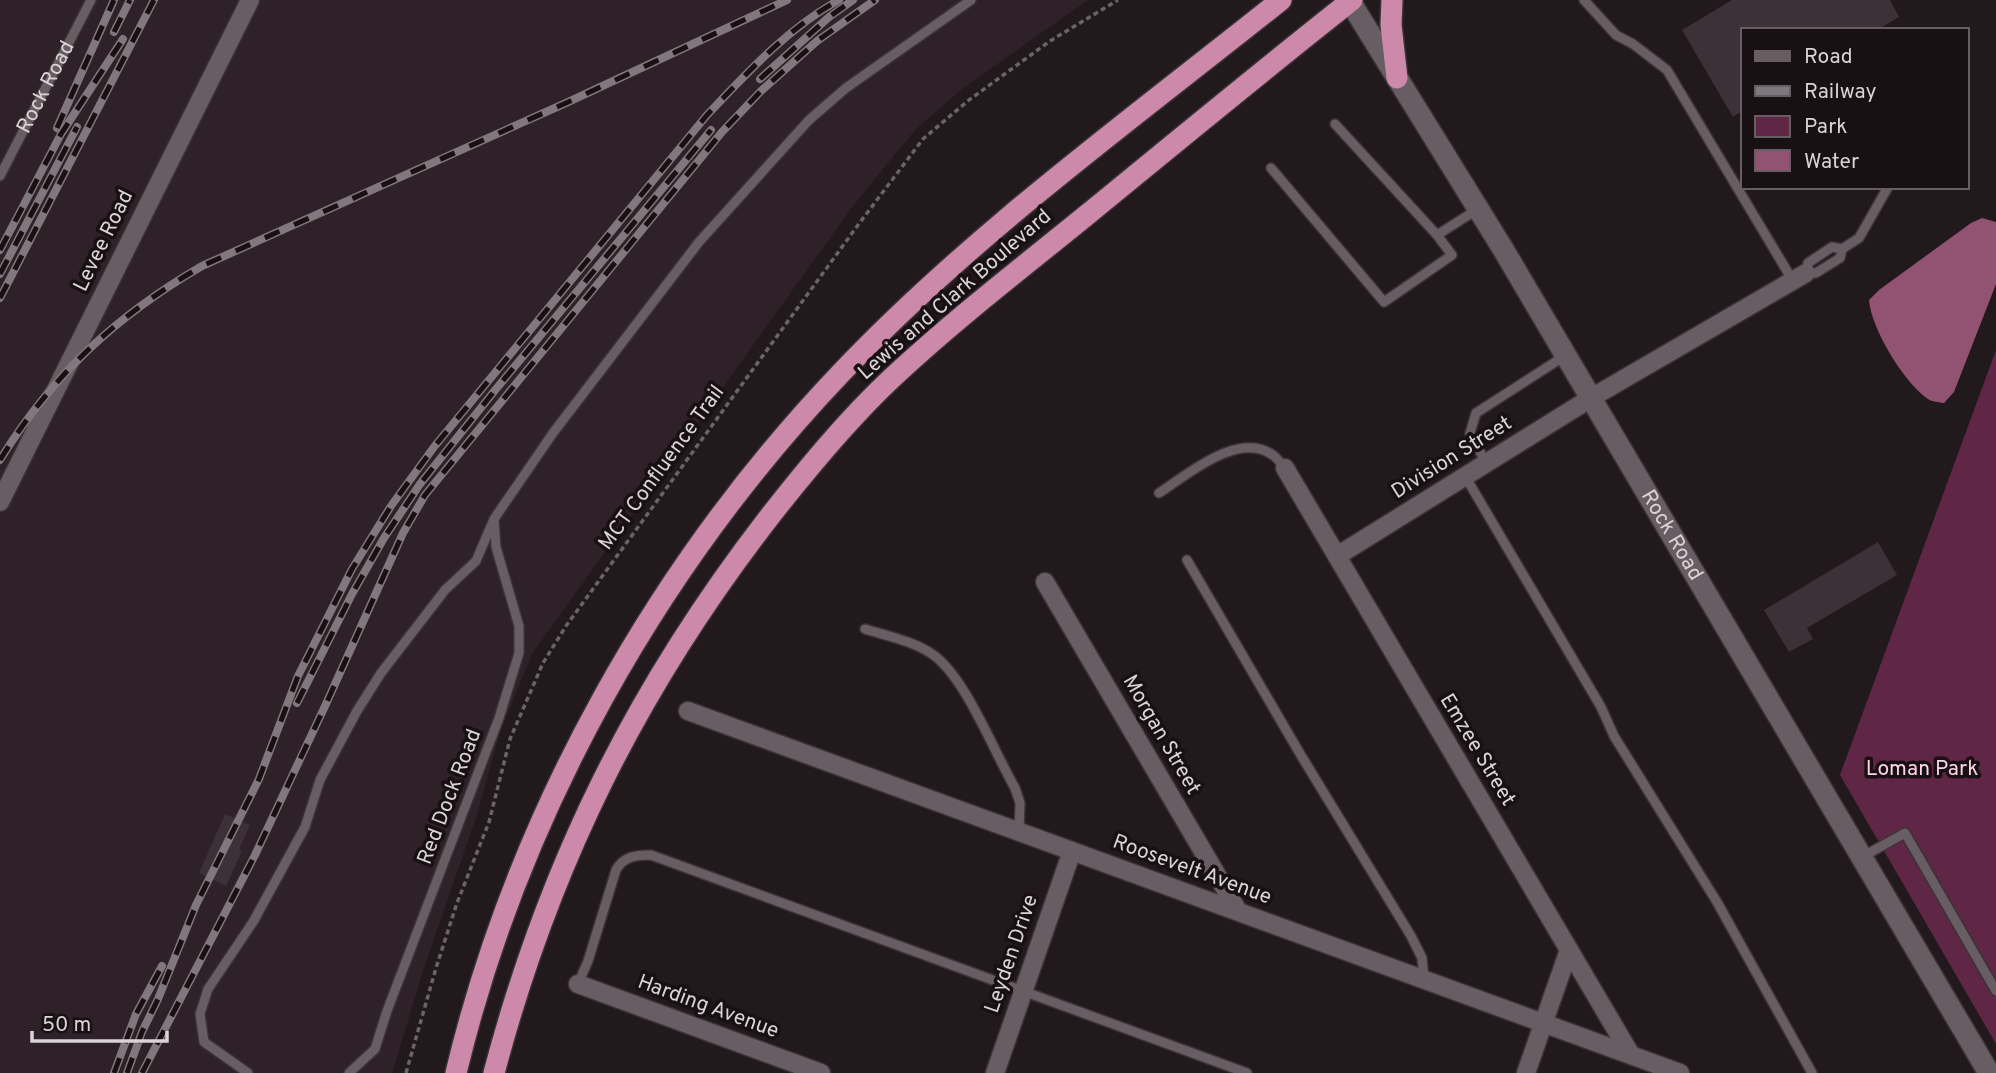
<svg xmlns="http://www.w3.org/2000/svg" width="1996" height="1073" viewBox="0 0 1996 1073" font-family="Overpass,sans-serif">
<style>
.built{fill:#2f2128}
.green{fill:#602645}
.water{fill:#925272}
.building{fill:#3c3136}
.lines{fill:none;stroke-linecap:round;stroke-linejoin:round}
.lane-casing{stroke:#393336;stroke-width:12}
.street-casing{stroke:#393336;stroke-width:21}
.secondary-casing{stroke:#393336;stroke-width:24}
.highway-casing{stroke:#393336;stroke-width:24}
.path{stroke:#6b6366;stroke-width:3.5;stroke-dasharray:5 3.5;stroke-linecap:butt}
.lane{stroke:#685d62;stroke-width:9}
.street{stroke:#685d62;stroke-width:18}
.secondary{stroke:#685d62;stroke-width:21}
.highway{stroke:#cd89aa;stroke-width:21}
.rail-casing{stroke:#80787c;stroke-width:8}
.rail{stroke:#191014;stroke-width:5;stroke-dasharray:16;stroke-linecap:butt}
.labels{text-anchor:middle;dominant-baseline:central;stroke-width:7;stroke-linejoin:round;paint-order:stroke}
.street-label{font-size:21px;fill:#dad4d7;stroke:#191014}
.park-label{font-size:21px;fill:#fbd3e5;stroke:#191014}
</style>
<rect width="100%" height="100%" fill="#22191d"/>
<path class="built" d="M0,0h1088l-126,89 -48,42 -64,79 -318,444 -32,78 -23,83 -52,150 -33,108h-392z"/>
<path class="green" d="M1996,350v694l-156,-269z"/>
<path class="water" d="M1982,218l14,4v62l-42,108 -10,11c-5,-1 -12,-1 -16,-4 -24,-16 -57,-71 -59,-99l10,-10 92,-67z"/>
<g class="building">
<path d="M1732,0h158l9,17 -22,13h-135v81l-9,6 -51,-87z"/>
<path d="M1878,542l19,33 -90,53 6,11 -24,13 -25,-42z"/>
<path d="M225,814l25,11 -11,25 3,1 -16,35 -27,-13z"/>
</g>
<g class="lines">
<g class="lane-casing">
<g id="lane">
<path d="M1584,0l32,35 17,9 34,26 126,211"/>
<path d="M1335,124l102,111"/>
<path d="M1271,168l113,134 68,-47 -15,-20 41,-26"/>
<path id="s1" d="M0,176l91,-176"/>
<path d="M1832,247l10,2 -2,9 -24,15h-10l2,-10z"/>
<path d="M1842,249l17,-11 29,-51"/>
<path d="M1486,463l-16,-30 6,-20 90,-58"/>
<path d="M1465,476l136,231 13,29 103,166 95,171"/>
<path d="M1159,493c28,-18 81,-64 115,-37 4,3 7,8 11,12"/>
<path d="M1187,560l112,192 112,184 11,22 2,21"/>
<path d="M865,629c22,7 48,12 67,25 33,22 62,98 83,134l5,15 -1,28"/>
<path d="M1862,857l43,-24 91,158"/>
<path d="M578,984l10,-23 28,-91c8,-14 20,-15 35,-15l596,218"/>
<path d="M248,1073l-44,-31 -4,-28 8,-25 45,-67 52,-95 15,-47 37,-69 24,-38 64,-83 31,-29 18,-42 59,-86 146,-191 110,-122 37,-32 125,-88"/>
<path d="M349,1073l26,-24 12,-38 112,-293 20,-65v-27l-23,-79 -2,-27"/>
</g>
</g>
<g class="street-casing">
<g id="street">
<path d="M1285,468l346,587"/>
<path d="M0,502l250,-502"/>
<path d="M1337,556l254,-158 215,-125"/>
<path d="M1045,582l193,329"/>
<path d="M688,711l992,362"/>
<path d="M578,984l243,89"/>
<path d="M995,1073l77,-222"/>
<path d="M1526,1073l43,-123"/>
</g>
</g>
<g class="secondary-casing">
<g id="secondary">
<path id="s2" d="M1349,0l154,249 486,824"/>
</g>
</g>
<g class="highway-casing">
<g id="highway">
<path d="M1392,0l-1,25 6,53"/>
<path d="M456,1073c62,-259 201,-507 385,-700 133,-140 290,-253 440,-373"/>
<path d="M494,1073c55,-208 142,-383 273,-553 39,-50 80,-100 126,-143 62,-58 130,-110 195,-163 88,-72 175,-144 264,-214"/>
</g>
</g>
<path class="path" d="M406,1073l30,-105 21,-65 32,-81 21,-83 33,-76 23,-37 292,-401 65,-86 46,-39 81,-59 68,-41"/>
<use href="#lane" class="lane"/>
<use href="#street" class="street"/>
<use href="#secondary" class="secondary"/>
<use href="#highway" class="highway"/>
<g class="rail-casing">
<g id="rail">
<path d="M114,32l16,-32"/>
<path d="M760,79l69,-62 24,-17"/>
<path d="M57,128l57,-128"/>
<path d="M0,250l61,-116 62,-95"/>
<path d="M0,274l77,-147"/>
<path d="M0,298l154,-298"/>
<path d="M0,460c52,-85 116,-144 202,-194l364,-163 221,-103"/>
<path d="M297,703l55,-109 32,-56 36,-54 76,-95 215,-259"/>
<path d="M114,1073l22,-59 26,-48"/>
<path d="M127,1073l15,-41 16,-33 38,-94 63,-126 39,-103 54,-107 39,-63 43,-59 273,-332c40,-42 81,-87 132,-115"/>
<path d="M142,1073l113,-218 71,-151 77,-171 22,-38 297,-363 39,-41 56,-50 58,-41"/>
</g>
</g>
<use href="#rail" class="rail"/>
</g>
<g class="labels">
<g class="street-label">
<text stroke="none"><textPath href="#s1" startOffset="100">Rock Road</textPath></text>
<text transform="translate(104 241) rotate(-64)">Levee Road</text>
<text transform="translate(955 295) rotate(-41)">Lewis and Clark Boulevard</text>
<text transform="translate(1452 458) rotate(-32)">Division Street</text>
<text transform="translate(662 468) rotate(-54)">MCT Confluence Trail</text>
<text stroke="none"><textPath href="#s2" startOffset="625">Rock Road</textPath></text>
<text transform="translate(1161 735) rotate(60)">Morgan Street</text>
<text transform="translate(1477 750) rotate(59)">Emzee Street</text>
<text transform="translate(450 797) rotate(-69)">Red Dock Road</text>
<text transform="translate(1192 870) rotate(20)">Roosevelt Avenue</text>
<text transform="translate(1012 954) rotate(-71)">Leyden Drive</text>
<text transform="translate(708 1007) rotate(20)">Harding Avenue</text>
</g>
<g class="park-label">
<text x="1922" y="769">Loman Park</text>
</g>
</g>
<rect x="1741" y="28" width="228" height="161" fill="#191014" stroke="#665e62" stroke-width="2"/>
<rect x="1755" y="51" width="35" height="10" fill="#685d62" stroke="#665e62" stroke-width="2"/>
<text x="1804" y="63" font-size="21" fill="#dad4d7">Road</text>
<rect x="1755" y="86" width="35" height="10" fill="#80787c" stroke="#665e62" stroke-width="2"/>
<text x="1804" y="98" font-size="21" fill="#dad4d7">Railway</text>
<rect x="1755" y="116" width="35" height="21" fill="#602645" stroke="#665e62" stroke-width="2"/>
<text x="1804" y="133" font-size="21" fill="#dad4d7">Park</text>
<rect x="1755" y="150" width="35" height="21" fill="#925272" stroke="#665e62" stroke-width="2"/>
<text x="1804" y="168" font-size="21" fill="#dad4d7">Water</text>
<path d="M32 1031v10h135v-10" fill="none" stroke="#dad4d7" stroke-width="3.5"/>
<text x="42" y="1031" font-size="21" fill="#dad4d7" stroke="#191014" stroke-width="5" paint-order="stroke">50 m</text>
</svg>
